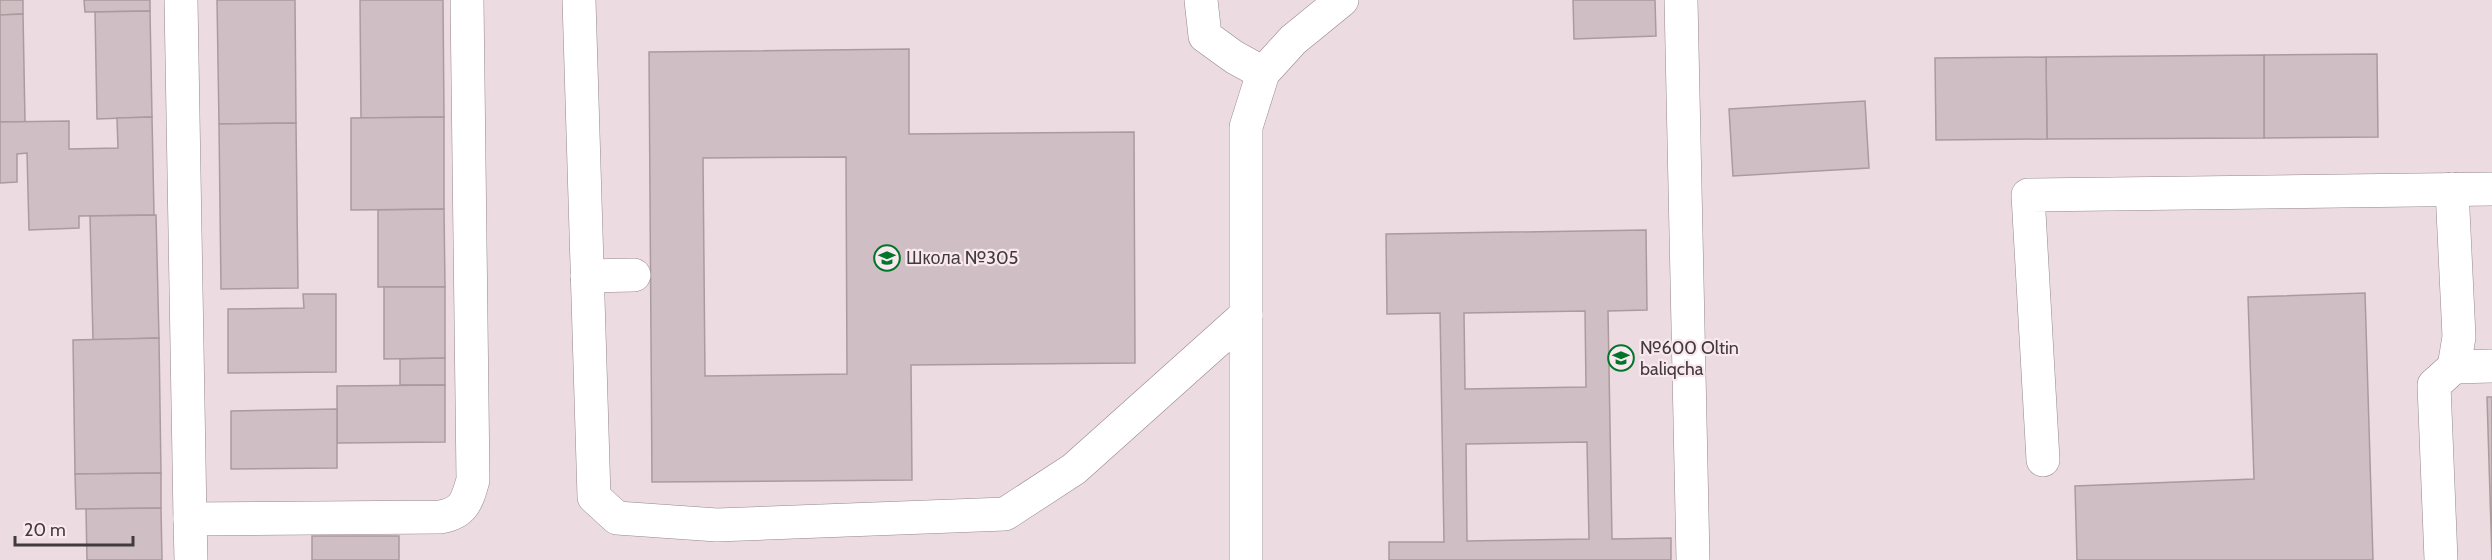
<svg xmlns="http://www.w3.org/2000/svg" width="2492" height="560" viewBox="0 0 2492 560" font-family="Cabin,sans-serif">
<style>
.building{fill:#cfbec3;stroke:#ab9b9f;stroke-width:1.5;fill-rule:evenodd}
.lines{fill:none;stroke-linecap:round;stroke-linejoin:round}
.minor-casing{stroke:#96878b;stroke-width:34}
.minor{stroke:#fff;stroke-width:33}
.labels{text-anchor:middle;dominant-baseline:central;stroke-width:4.5;stroke-linejoin:round;paint-order:stroke}
.poi-label{font-size:18px;fill:#423b3d;stroke:#f9e8ed;text-anchor:start}
</style>
<rect width="100%" height="100%" fill="#ecdbe0"/>
<g class="building">
<path d="M0,0h23v14l-23,1z"/>
<path d="M84,0h66v11l-65,1z"/>
<path d="M217,0h78l1,123 -77,1z"/>
<path d="M360,0h83l1,117 -83,1z"/>
<path d="M1573,0h82l1,36 -82,3z"/>
<path d="M150,11l2,106 -55,2 -2,-107z"/>
<path d="M23,14l2,108h-25v-107z"/>
<path d="M909,49v85l225,-2 1,231 -224,2 1,115 -260,2 -3,-430zM846,157l1,217 -142,2 -2,-218z"/>
<path d="M2377,54l1,83 -114,1v-83z"/>
<path d="M2264,55v83l-217,1 -1,-82z"/>
<path d="M2046,57l1,82 -111,1 -1,-82z"/>
<path d="M1865,101l4,67 -136,8 -4,-67z"/>
<path d="M152,117l2,98 -75,1v12l-50,2 -2,-77 -10,1v28l-17,1v-61l69,-1v28l49,-1 -1,-30z"/>
<path d="M444,117v92l-93,1v-92z"/>
<path d="M296,123l2,165 -77,1 -2,-165z"/>
<path d="M444,209l1,78h-67v-77z"/>
<path d="M156,215l3,123 -66,2 -3,-124z"/>
<path d="M1646,230l1,80 -39,1 4,228 59,-1v22h-282v-18h55l-4,-229 -53,1 -1,-80zM1585,311l1,76 -121,2 -1,-76zM1587,442l2,97 -122,2 -1,-97z"/>
<path d="M384,287h61v71l-61,1z"/>
<path d="M2365,293l8,267h-296l-2,-74 179,-7 -6,-182z"/>
<path d="M303,294h33v78l-108,1v-64l76,-1z"/>
<path d="M159,338l2,135 -86,1 -2,-134z"/>
<path d="M445,358v27h-45v-26z"/>
<path d="M445,385v57l-108,1v-57z"/>
<path d="M2487,397h5v163z"/>
<path d="M337,409v59l-106,1v-58z"/>
<path d="M161,473v35l-85,1 -1,-35z"/>
<path d="M161,508l1,52h-75l-1,-51z"/>
<rect x="312" y="536" width="87" height="24"/>
</g>
<g class="lines">
<g class="minor-casing">
<g id="minor">
<path d="M181,0l9,519 250,-2c24,-4 27,-16 33,-37l-6,-480"/>
<path d="M579,0l15,497 23,21 100,7 288,-11 69,-45 172,-154"/>
<path d="M1201,0l4,36 29,21 29,16"/>
<path d="M1681,0l12,560"/>
<path d="M587,276l47,-1"/>
<path d="M2454,367l38,-1"/>
<path d="M2043,460l-15,-265 464,-6"/>
<path d="M190,519l1,41"/>
<path d="M1246,560v-433l17,-54 30,-33 49,-40"/>
<path d="M2441,560l-7,-175 20,-18 5,-30 -7,-148"/>
</g>
</g>
<use href="#minor" class="minor"/>
</g>
<defs>
<g id="school-ring" transform="scale(1.35)"><circle r="9.5" fill="#f9e8ed" stroke="#00762b" stroke-width="1.5"/><path d="M0-5L7-2L0 1L-7-2ZM-4 1L0 2.5L4 1V4Q0 6-4 4Z" fill="#00762b"/></g>
</defs>
<g fill-rule="evenodd">
<use href="#school-ring" x="887" y="258"/>
<use href="#school-ring" x="1621" y="358"/>
</g>
<g class="labels">
<g class="poi-label">
<text x="906" y="258">Школа №305</text>
<text x="1640" y="348">№600 Oltin<tspan x="1640" dy="21">baliqcha</tspan></text>
</g>
</g>
<path d="M15 536v9h118v-9" fill="none" stroke="#423b3d" stroke-width="3"/>
<text x="24" y="536" font-size="18" fill="#423b3d" stroke="#f9e8ed" stroke-width="4.5" paint-order="stroke">20 m</text>
</svg>
